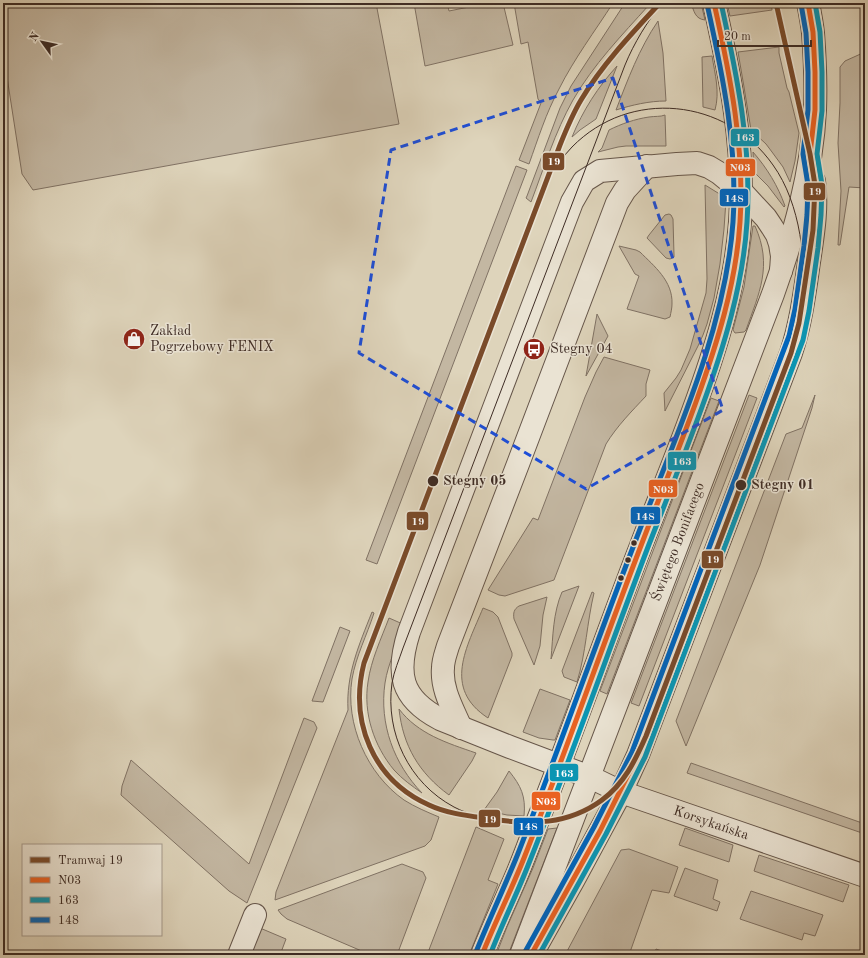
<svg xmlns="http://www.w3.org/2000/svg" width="868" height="958" viewBox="0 0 868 958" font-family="'Old Standard TT',serif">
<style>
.green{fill:#c3b7a2;stroke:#807264}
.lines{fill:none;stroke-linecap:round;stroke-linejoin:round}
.minor-casing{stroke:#66564a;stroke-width:24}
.minor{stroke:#eae3d3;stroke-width:22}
.tram{stroke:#3e2c25;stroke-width:1}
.bus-1-casing{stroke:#eae3d3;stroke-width:8}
.bus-2-casing{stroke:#eae3d3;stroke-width:8}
.bus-3-casing{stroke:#eae3d3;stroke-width:8}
.bus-1{stroke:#e96222;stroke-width:5}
.bus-2{stroke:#0996b5;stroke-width:5}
.bus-3{stroke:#0065bd;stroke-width:5}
.tram-1-casing{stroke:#eae3d3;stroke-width:8}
.tram-1{stroke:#7a4b2a;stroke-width:5}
.marked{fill:none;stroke:#1d4ed8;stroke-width:3;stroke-dasharray:8 5;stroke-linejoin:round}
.stop-dot{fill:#3e2c25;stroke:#eae3d3;stroke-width:1.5}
.labels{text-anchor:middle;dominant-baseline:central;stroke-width:3;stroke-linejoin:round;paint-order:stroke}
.poi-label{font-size:14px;fill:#3e2c25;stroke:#eae3d3;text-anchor:start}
.stop-label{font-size:14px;font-weight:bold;fill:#3e2c25;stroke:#eae3d3;text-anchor:start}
.street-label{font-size:14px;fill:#3e2c25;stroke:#eae3d3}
.line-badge{stroke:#eae3d3;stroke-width:1.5}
.badge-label{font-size:11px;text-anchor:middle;font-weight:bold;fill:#fff}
</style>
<rect width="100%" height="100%" fill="#ded4bb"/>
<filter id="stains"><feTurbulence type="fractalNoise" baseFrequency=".005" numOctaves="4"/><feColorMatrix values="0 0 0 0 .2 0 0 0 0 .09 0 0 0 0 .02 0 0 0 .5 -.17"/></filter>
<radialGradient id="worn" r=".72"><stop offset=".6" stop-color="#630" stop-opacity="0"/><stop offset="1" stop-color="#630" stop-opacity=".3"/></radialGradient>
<g class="green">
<path d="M3,3h373l23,121 -366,66 -11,-16 -19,-123z"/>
<path d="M414,3h33l2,8 40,-8h14l10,42 -88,21z"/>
<path d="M514,3h99c-18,28 -39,56 -54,86 -13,24 -21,50 -30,75l-10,-4 22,-57 -3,-4 -10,-57 -7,2z"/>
<path d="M625,3h23l1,2c-27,30 -56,60 -76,95 -18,32 -29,68 -42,102l-5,-4 1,-2 33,-88 11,-22z"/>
<path d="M691,3h10l4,17c-10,-1 -11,-9 -14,-17z"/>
<path d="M727,3h44l1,7 -42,6z"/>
<path d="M658,21l5,32 3,48c-17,0 -34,4 -50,9 12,-31 23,-61 42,-89z"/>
<path d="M779,47v6l8,35 2,4 10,41 -4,28 -5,21 -7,-15 -11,-15 -6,-8 -15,-14 -7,-43 -6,-35z"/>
<path d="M865,52v136l-16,-1 -9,58h-2l3,-54 -3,-48 2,-40v-36l5,-6z"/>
<path d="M712,56c3,18 8,36 3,54l-12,-3 -1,-50z"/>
<path d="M617,66l-21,53 -16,11 -8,7c11,-27 26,-50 45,-71z"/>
<path d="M665,115l1,31h-40l-8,1 -20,5 4,-4 7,-18c12,-6 26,-11 40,-13 6,-1 11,0 16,-2z"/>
<path d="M753,152c14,16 25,34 32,54l-1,1 -16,-21 -14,-14z"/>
<path d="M516,166l11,4 -150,394 -11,-4z"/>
<path d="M705,185l13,8 8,7 -2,29 -4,35 -6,34 -7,26 -4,11 -5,11 -33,65 -1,-18 12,-15 5,-8 9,-21 16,-56 1,-14z"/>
<path d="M669,214l2,1 2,4 1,36v2l-4,2 -4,-1 -19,-20 2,-3 16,-20z"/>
<path d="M753,226h2c18,40 4,67 -9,104l-2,2 -9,1 -2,-3 11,-43z"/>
<path d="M619,246l17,4 4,2c14,14 33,29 32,52 0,4 -1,8 -2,13l-5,2 -38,-10 12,-33 -4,-2z"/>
<path d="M597,314l11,22 -22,40z"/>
<path d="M604,357l46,13 -4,14v12c-14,15 -29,30 -40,48l-52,136 -49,16 -6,-1 -11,-5 45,-72 5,2 47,-123 11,-25z"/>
<path d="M749,395l8,3 -118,308 -8,-3z"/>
<path d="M815,395l-3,13 -52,157 -74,181 -10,-25 110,-287 16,-6z"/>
<path d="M711,398l8,3 -112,293 -7,-3z"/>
<path d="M579,586l-28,73c2,-23 2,-46 11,-67z"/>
<path d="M592,592l2,1c-7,29 -8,60 -17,89l-13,-5 -2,-6z"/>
<path d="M547,597l-4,18 -3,31 -6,19 -20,-46c-1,-6 0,-10 5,-13z"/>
<path d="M483,608l10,4 5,5 14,36v3l-24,62c-46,-30 -21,-71 -5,-110z"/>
<path d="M372,612l2,1c-7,22 -18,43 -22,66 -7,45 15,95 52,121 11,7 23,12 35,17l-8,23 -6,6 -150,54 1,-8 72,-182c-2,-36 11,-65 24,-98z"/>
<path d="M389,618l16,7c-7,18 -17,38 -20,58 -6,41 9,81 37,110 -10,-7 -20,-14 -28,-23 -20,-24 -31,-57 -26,-88 3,-22 13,-43 21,-64z"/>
<path d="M340,627l10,4 -27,71 -11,-1z"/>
<path d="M540,689l30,11 -15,40h-2l-14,-2 -16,-6z"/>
<path d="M399,709c19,25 48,34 77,44l-4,8 -23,34c-30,-22 -46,-49 -50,-86z"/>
<path d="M304,718l10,4 3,6 -70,175 -18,-12 -108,-96 1,-9 9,-26 118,104z"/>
<path d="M691,763l174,61v10l-178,-61z"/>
<path d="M509,771c12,15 17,25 15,45l-17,-1 -23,-5 13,-18z"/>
<path d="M476,827l28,12 -16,41 10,4 -29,71h-42z"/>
<path d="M557,828l-49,127h-12l11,-28 26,-59 15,-39z"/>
<path d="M685,828l48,17 -4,17 -50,-17z"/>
<path d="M629,849l49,18 -9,26 -17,-3 -23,65h-64l56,-105z"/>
<path d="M759,855l90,30 -6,17 -89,-31z"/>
<path d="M402,864l21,8 3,6 -29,77h-26l-84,-36 -6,-5 -3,-4z"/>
<path d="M685,868l33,12 -5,19 7,3 -3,9 -43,-15z"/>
<path d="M751,891l72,24 -8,21 -11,-3 -2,7 -62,-21z"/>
<path d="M260,928l26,11 -6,16h-30z"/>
<path d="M656,949l18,6h-20z"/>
</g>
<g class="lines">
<g class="minor-casing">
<g id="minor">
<path d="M781,271l1,-15 -2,-12 -3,-9 -5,-8 -6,-9 -25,-27 -22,-18 -10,-6 -12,-4 -20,1 -77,7 -16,10 -12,21 -163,430c-13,41 -9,66 31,87l70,28 80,30 31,15 244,84"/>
<path d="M461,728c-8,-19 -20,-39 -18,-60 0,-8 3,-15 5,-22l70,-182 99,-261 8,-13 22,-24"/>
<path d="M538,943l36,-64 47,-87 17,-37 153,-402c9,-27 13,-55 17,-84 4,-29 10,-59 6,-88"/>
<path d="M239,955l16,-40"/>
<path d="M482,955c10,-25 21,-49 32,-74 8,-18 15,-37 22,-56 37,-94 70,-189 106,-282 17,-44 35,-88 51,-132 23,-62 42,-123 47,-189 5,-75 -10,-147 -26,-219"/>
<path d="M521,955l252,-661c21,-59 39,-121 42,-184 1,-26 0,-51 -2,-77 -1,-10 -3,-20 -5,-30"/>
</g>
</g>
<use href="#minor" class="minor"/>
<g class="tram">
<path d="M538,204c7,-21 19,-41 34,-57 58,-59 154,-49 201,18 28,39 34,98 29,145"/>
<path d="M504,821c-18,-3 -35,-6 -50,-14 -45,-24 -69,-74 -62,-124 2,-12 7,-23 11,-35l222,-583c9,-22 22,-43 37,-62"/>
</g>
<g class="bus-1-casing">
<g id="bus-1">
<path d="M482,955c13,-33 29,-64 42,-97 41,-104 78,-211 118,-315 18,-47 37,-94 54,-141 21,-58 40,-118 44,-180 5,-74 -10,-147 -26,-219"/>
<path d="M531,955l69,-124 38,-76 158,-417 6,-28 9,-63 3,-32 1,-30 -5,-31 5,-44v-38l-2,-40 -5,-29"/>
</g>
</g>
<g class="bus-2-casing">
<g id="bus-2">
<path d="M490,955c12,-31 27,-61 39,-92 42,-105 79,-211 119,-316 18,-46 37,-93 54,-140 22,-60 41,-122 45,-185 5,-74 -10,-147 -26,-219"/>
<path d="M539,955l67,-121 39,-77 158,-417 6,-29 9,-63 3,-33 1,-30 -5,-31 5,-43v-39l-2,-40 -5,-29"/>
</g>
</g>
<g class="bus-3-casing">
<g id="bus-3">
<path d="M476,952c13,-32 28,-64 41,-96 41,-104 78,-210 118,-314 39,-102 90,-210 98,-320 5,-73 -10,-146 -26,-218"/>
<path d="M525,952l69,-125 38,-75 157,-416 6,-27 9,-63 3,-31 1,-30 -5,-31 5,-44v-38l-2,-39 -5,-29"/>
</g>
</g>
<use href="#bus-1" class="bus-1"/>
<use href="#bus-2" class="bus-2"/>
<use href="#bus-3" class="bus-3"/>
<g class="tram-1-casing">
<path id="tram-1" d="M660,3c-28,30 -58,62 -79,97 -9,15 -15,30 -21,45l-196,518c-15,59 9,117 65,142 19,9 41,11 62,14 39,6 77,6 111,-19 22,-16 33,-39 44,-64l145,-383 8,-30 14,-93 2,-45 -5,-31 -34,-151"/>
</g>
<use href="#tram-1" class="tram-1"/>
</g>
<path class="marked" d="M613,78l110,332 -137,79 -227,-136 32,-203z"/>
<defs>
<g id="shop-disc" transform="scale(1.15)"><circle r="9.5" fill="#8f2418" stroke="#eae3d3"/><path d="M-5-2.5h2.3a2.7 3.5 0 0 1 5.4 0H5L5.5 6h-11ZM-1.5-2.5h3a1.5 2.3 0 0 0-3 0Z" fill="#fff"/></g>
<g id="bus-disc" transform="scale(1.15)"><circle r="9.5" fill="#8f2418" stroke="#eae3d3"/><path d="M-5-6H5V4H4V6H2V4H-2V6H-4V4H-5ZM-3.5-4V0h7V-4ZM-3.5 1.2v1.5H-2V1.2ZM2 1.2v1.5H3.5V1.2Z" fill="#fff"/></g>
</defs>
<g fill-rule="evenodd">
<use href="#shop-disc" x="134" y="339"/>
<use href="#bus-disc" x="534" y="349"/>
</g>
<g class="stop-dot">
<circle cx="433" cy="481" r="6"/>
<circle cx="741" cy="485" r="6"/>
<circle cx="634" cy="543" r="3.5"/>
<circle cx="628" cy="560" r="3.5"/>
<circle cx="621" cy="578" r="3.5"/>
</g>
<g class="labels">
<g class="poi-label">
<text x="150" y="331">Zakład<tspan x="150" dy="16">Pogrzebowy FENIX</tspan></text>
<text x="550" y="349">Stegny 04</text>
</g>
<g class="stop-label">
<text x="443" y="481">Stegny 05</text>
<text x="751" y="485">Stegny 01</text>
</g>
<g class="street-label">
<text transform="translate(678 542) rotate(-69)">Świętego Bonifacego</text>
<text transform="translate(711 823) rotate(19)">Korsykańska</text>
</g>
</g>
<g class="line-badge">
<rect x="730" y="128" width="30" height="19" rx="4" fill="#0996b5"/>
<rect x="542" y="152" width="23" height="19" rx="4" fill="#7a4b2a"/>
<rect x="725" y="158" width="31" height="19" rx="4" fill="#e96222"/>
<rect x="803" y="182" width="23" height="19" rx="4" fill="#7a4b2a"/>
<rect x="719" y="188" width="30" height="19" rx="4" fill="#0065bd"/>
<rect x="667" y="451" width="30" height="20" rx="4" fill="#0996b5"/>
<rect x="648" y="479" width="30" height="19" rx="4" fill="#e96222"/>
<rect x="630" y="506" width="31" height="19" rx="4" fill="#0065bd"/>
<rect x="406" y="511" width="23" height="20" rx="4" fill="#7a4b2a"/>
<rect x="701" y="550" width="23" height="19" rx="4" fill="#7a4b2a"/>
<rect x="549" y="763" width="30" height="19" rx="4" fill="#0996b5"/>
<rect x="531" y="791" width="30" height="20" rx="4" fill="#e96222"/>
<rect x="478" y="809" width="23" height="19" rx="4" fill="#7a4b2a"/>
<rect x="513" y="817" width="31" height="19" rx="4" fill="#0065bd"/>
</g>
<g class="badge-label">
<text x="745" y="141">163</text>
<text x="554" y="165">19</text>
<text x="740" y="171">N03</text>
<text x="815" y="195">19</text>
<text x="734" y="202">148</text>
<text x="682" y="465">163</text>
<text x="663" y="493">N03</text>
<text x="645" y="520">148</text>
<text x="418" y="525">19</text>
<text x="713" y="563">19</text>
<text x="564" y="777">163</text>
<text x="546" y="805">N03</text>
<text x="490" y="823">19</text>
<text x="528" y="830">148</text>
</g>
<rect width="868" height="958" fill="none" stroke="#ded4bb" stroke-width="16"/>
<rect x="4" y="4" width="860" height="950" fill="none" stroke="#3e2c25" stroke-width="2"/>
<rect x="8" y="8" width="852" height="942" fill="none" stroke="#3e2c25"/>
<rect x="22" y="844" width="140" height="92" fill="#eae3d3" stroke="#a59a8d"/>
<rect x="30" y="857" width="20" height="6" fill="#7a4b2a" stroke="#a59a8d"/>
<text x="58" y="864" font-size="12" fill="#3e2c25">Tramwaj 19</text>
<rect x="30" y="877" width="20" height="6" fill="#e96222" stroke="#a59a8d"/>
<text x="58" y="884" font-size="12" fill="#3e2c25">N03</text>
<rect x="30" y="897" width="20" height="6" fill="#0996b5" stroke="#a59a8d"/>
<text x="58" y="904" font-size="12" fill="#3e2c25">163</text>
<rect x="30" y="917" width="20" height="6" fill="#0065bd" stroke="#a59a8d"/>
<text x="58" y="924" font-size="12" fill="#3e2c25">148</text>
<g transform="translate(42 42) rotate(303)" stroke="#eae3d3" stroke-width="3" paint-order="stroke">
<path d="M0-3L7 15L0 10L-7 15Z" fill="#3e2c25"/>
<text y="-6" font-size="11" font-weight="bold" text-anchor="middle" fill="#3e2c25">N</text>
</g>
<path d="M718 40v6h93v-6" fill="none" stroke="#3e2c25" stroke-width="2"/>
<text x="724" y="40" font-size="12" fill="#3e2c25" stroke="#eae3d3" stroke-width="3" paint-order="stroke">20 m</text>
<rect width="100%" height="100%" filter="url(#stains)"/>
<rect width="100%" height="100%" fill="url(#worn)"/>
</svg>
